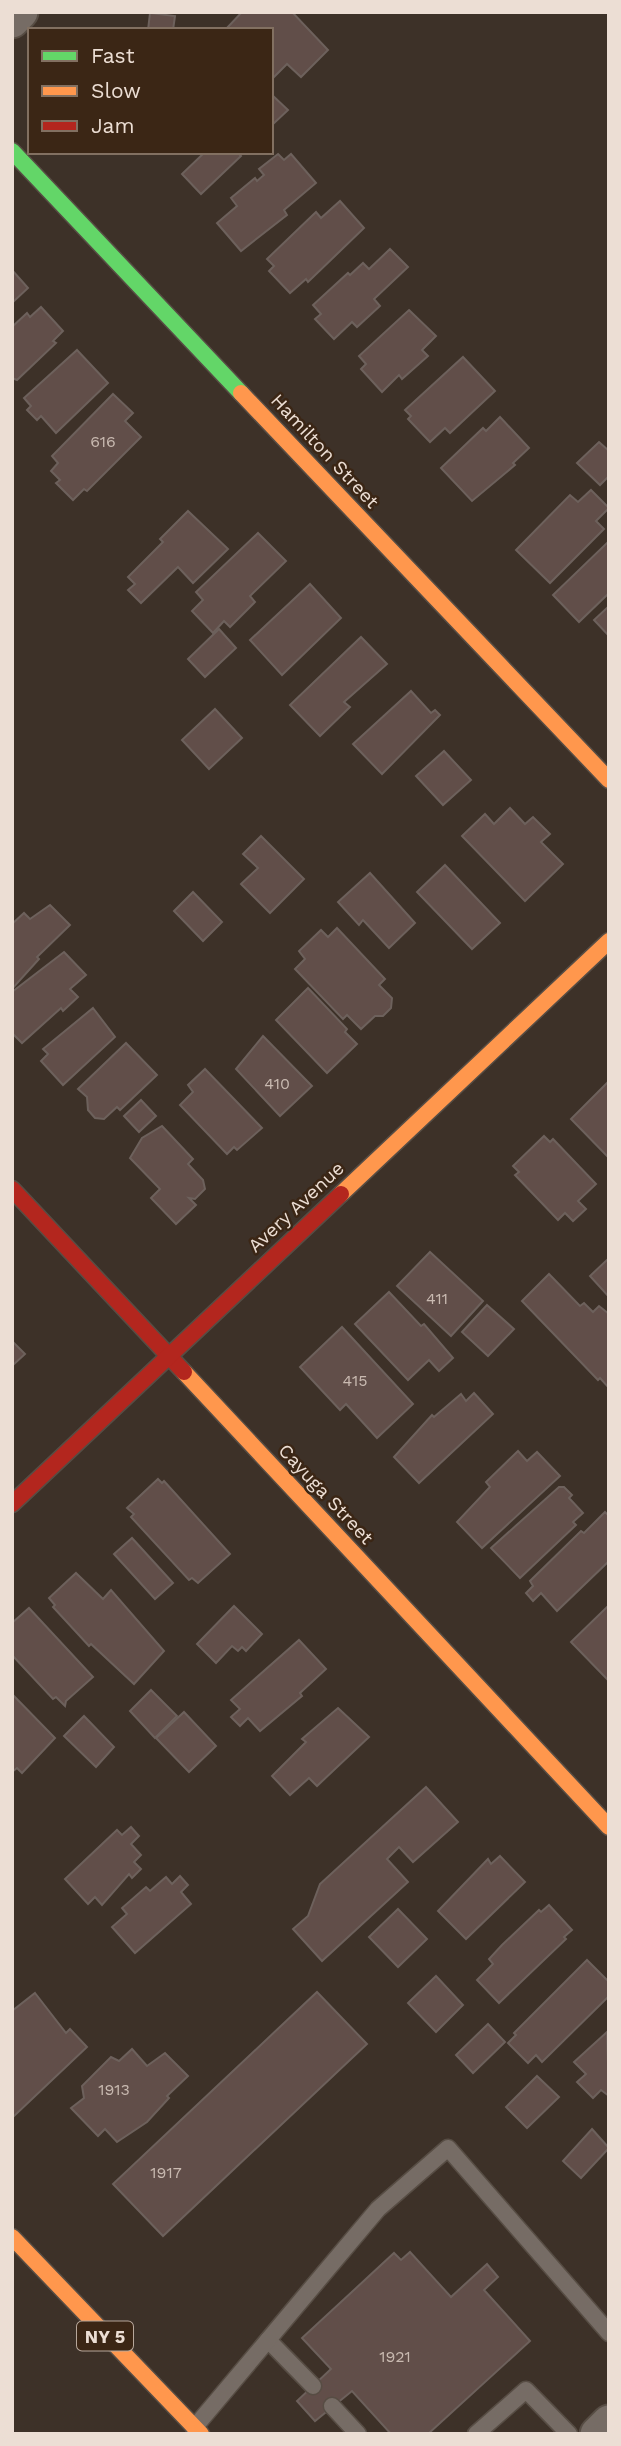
<svg xmlns="http://www.w3.org/2000/svg" width="621" height="2446" viewBox="0 0 621 2446" font-family="'Work Sans',sans-serif">
<style>
.building{fill:#614e49;stroke:#6d615c;stroke-width:2}
.lines{fill:none;stroke-linecap:round;stroke-linejoin:round}
.lane-casing{stroke:#574d44;stroke-width:19}
.street-casing{stroke:#574d44;stroke-width:37}
.fast-casing{stroke:#574d44;stroke-width:19}
.slow-casing{stroke:#574d44;stroke-width:19}
.jam-casing{stroke:#574d44;stroke-width:19}
.lane{stroke:#766c65;stroke-width:16}
.street{stroke:#766c65;stroke-width:33}
.fast{stroke:#63d668;stroke-width:16}
.slow{stroke:#ff974d;stroke-width:16}
.jam{stroke:#b3261e;stroke-width:16}
.labels{text-anchor:middle;dominant-baseline:central;stroke-width:5;stroke-linejoin:round;paint-order:stroke}
.number-label{font-size:16px;fill:#c9bab1}
.shield{fill:#3b2615;stroke:#b7a79b;stroke-width:2}
.shield-label{font-size:18px;font-weight:bold;fill:#ecded4}
.street-label{font-size:19px;fill:#ecded4;stroke:#3b2615}
</style>
<rect width="100%" height="100%" fill="#3d3128"/>
<g class="building">
<path d="M242,12h50l36,38 -27,27 -14,-13 -16,16v-50h-46z"/>
<path d="M150,13l25,3 -2,14h-25z"/>
<path d="M271,94l17,16 -17,16z"/>
<path d="M205,152h32l4,4 -40,38 -19,-20z"/>
<path d="M278,154l6,6 7,-6 25,29 -32,27 3,5 -46,36 -24,-28 20,-17 -6,-8 24,-20 2,3 7,-6 -5,-6z"/>
<path d="M340,201l24,27 -56,54 -2,-3 -16,14 -21,-22 5,-5 -7,-7 49,-47 5,6z"/>
<path d="M390,249l18,18 -34,32 6,7 -23,21 -5,-5 -18,17 -19,-20 6,-5 -8,-9 35,-32 2,2 13,-12 6,6z"/>
<path d="M12,270l16,18 -16,15z"/>
<path d="M41,307l22,24 -10,10 3,2 -39,37 -5,-2v-51l15,-14 3,4z"/>
<path d="M409,310l27,26 -14,14 6,6 -26,23 -3,-4 -17,17 -21,-23 5,-5 -7,-8z"/>
<path d="M77,350l31,33 -52,50 -15,-17 -4,4 -10,-10 4,-4 -7,-8z"/>
<path d="M463,357l32,34 -45,42 -5,-5 -15,14 -22,-23 3,-3 -6,-6z"/>
<path d="M113,394l20,19 -8,8 16,16 -54,54 -3,-2 -11,11 -17,-17 4,-3 -9,-9 7,-8 -6,-7z"/>
<path d="M500,417l29,31 -16,15 2,2 -43,36 -31,-33 42,-40 3,3z"/>
<path d="M599,442l10,9v25l-9,9 -23,-22z"/>
<path d="M591,490l18,18 -13,13 8,8 -54,54 -34,-33 54,-55 8,7z"/>
<path d="M188,511l40,38 -35,34 -15,-16 -37,36 -13,-13 7,-6 -7,-7 35,-35 -3,-3z"/>
<path d="M258,533l28,28 -36,35 5,6 -25,25 -6,-6 -11,12 -21,-22 11,-11 -7,-8z"/>
<path d="M609,541v52l-30,29 -26,-27z"/>
<path d="M310,584l31,34 -59,57 -32,-35z"/>
<path d="M609,606v30l-15,-16z"/>
<path d="M219,629l17,19 -31,29 -17,-18z"/>
<path d="M361,637l26,27 -43,38 6,5 -30,29 -30,-31z"/>
<path d="M411,691l20,22 4,-3 5,5 -58,59 -29,-30z"/>
<path d="M215,709l27,29 -33,31 -27,-29z"/>
<path d="M444,751l27,29 -28,25 -27,-29z"/>
<path d="M510,808l15,16 8,-7 17,17 -9,8 22,22 -38,37 -63,-65 23,-22 9,10z"/>
<path d="M261,836l43,43 -34,34 -29,-29 17,-16 -15,-14z"/>
<path d="M445,865l55,58 -28,26 -55,-57z"/>
<path d="M370,873l45,50 -26,25 -26,-28 -4,5 -21,-23z"/>
<path d="M193,892l29,30 -19,19 -29,-30z"/>
<path d="M50,905l20,20 -33,32 2,2 -27,30v-65l12,-11 6,6z"/>
<path d="M337,928l48,51 -6,6 13,13 -1,10 -8,8h-8l-14,13 -14,-14 -4,4 -48,-50 10,-10 -6,-8 22,-21 7,7z"/>
<path d="M64,952l22,23 -16,14 8,8 -15,14 -2,-3 -39,35 -10,-10v-41z"/>
<path d="M308,988l39,41 -2,3 12,12 -30,29 -51,-53z"/>
<path d="M93,1008l22,29 -52,48 -22,-24 7,-7 -5,-5z"/>
<path d="M263,1036l49,50 -32,30 -44,-47z"/>
<path d="M126,1043l31,32 -37,35 -3,-3 -13,12 -9,-1 -7,-8 -1,-13 -9,-8z"/>
<path d="M205,1069l57,59 -25,22 -3,-3 -7,7 -47,-49 13,-13 -5,-7z"/>
<path d="M609,1081v77l-38,-39z"/>
<path d="M141,1100l15,16 -17,16 -15,-16z"/>
<path d="M162,1126l31,33 -5,5 15,16 2,9 -10,10 -6,-1 7,7 -20,19 -25,-26 9,-9 -30,-31 12,-20z"/>
<path d="M544,1136l6,6 3,-3 43,45 -18,17 8,8 -13,12 -8,-8 -7,7 -43,-45 4,-3 -6,-6z"/>
<path d="M430,1252l53,49 -32,35 -54,-50z"/>
<path d="M609,1258v39l-19,-21z"/>
<path d="M549,1274l31,32 4,-3 9,9 6,-6 10,8v74l-9,-10 -2,2 -76,-79z"/>
<path d="M389,1292l32,34 3,-2 29,34 -14,13 -10,-11 -21,20 -53,-56z"/>
<path d="M487,1305l27,24 -26,27 -26,-24z"/>
<path d="M342,1327l71,77 -36,34 -31,-34 -6,6 -40,-43z"/>
<path d="M12,1341l13,13 -13,12z"/>
<path d="M474,1393l19,21 -74,69 -25,-26 38,-42 2,2 27,-23 5,7z"/>
<path d="M518,1451l9,10 10,-9 23,24 -78,72 -25,-26 33,-35 -4,-5z"/>
<path d="M158,1479l4,4 2,-2 66,73 -32,29 -6,-5 -3,2 -58,-63 3,-3 -7,-6z"/>
<path d="M559,1487h5l8,8 -3,3 14,15 -10,9 3,3 -56,53 -29,-30z"/>
<path d="M605,1512l4,4v45l-52,50 -16,-18 -8,8 -7,-8 7,-7 -3,-5 51,-50 3,2z"/>
<path d="M132,1538l41,45 -18,16 -41,-45z"/>
<path d="M76,1573l27,26 8,-9 53,61 -30,33 -43,-40 -2,2 -36,-39 2,-2 -6,-7z"/>
<path d="M609,1605v72l-2,2 -36,-37z"/>
<path d="M234,1606l28,28 -16,17 -4,-4 -4,4 -6,-5 -16,17 -19,-19z"/>
<path d="M29,1608l64,69 -27,24 -1,5 -9,-9 -3,2 -41,-44v-32z"/>
<path d="M299,1640l27,29 -26,24 2,3 -42,35 -12,-13 -8,8 -9,-9 9,-8 -9,-9z"/>
<path d="M151,1690l26,26 -22,22 -25,-27z"/>
<path d="M12,1694l43,44 -33,35 -5,-5 -5,4z"/>
<path d="M338,1708l31,29 -52,49 -8,-8 -19,17 -18,-19 34,-34 -4,-3z"/>
<path d="M184,1712l32,34 -27,26 -33,-34z"/>
<path d="M84,1716l30,31 -18,20 -32,-31z"/>
<path d="M426,1787l32,35 -45,40 -14,-15 -12,12 21,23 -86,79 -29,-32 15,-13 12,-32z"/>
<path d="M131,1827l8,9 -8,8 10,11 -7,7 7,7 -9,9 -3,-4 -27,31 -7,-8 -7,7 -23,-25 52,-49 5,5z"/>
<path d="M500,1856l25,26 -59,57 -28,-28 50,-52 3,5z"/>
<path d="M180,1876l8,9 -7,7 10,12 -56,49 -23,-26 15,-13 -5,-6 24,-21 4,4 16,-14 6,7z"/>
<path d="M549,1905l23,25 -8,7 2,2 -67,64 -22,-23 16,-16 -4,-5 13,-14 37,-35 2,2z"/>
<path d="M398,1909l29,30 -29,28 -29,-30z"/>
<path d="M587,1960l22,22v14l-67,66 -6,-7 -8,8 -20,-20 8,-8 -2,-2z"/>
<path d="M436,1976l27,29 -27,27 -28,-29z"/>
<path d="M317,1992l50,52 -204,192 -50,-52z"/>
<path d="M35,1993l31,40 4,-4 17,18 -75,71v-107z"/>
<path d="M488,2024l17,18 -32,31 -17,-18z"/>
<path d="M607,2032l2,64 -8,-6 -8,8 -16,-16 9,-8 -12,-12z"/>
<path d="M132,2049l15,17 18,-13 23,23 -21,20 2,2 -22,24 -30,20 -12,-13 -7,7 -27,-28 13,-10 -2,-12 29,-29 8,4z"/>
<path d="M537,2076l22,21 -32,31 -21,-21z"/>
<path d="M592,2129l17,19 -28,30 -18,-17z"/>
<path d="M410,2252l41,45 36,-33 11,13 -14,13 46,51 -102,93h-37l-39,-43 -37,30 -18,-20 34,-32 -29,-31 92,-85 7,7z"/>
</g>
<g class="lines">
<g class="lane-casing">
<g id="lane">
<path d="M268,2340l45,46"/>
<path d="M332,2406l26,28"/>
<path d="M194,2428l184,-219 70,-61 161,185"/>
<path d="M476,2434l50,-44 43,44"/>
</g>
</g>
<g class="street-casing">
<g id="street">
<path d="M12,21l9,-9"/>
<path d="M597,2434l12,-12"/>
</g>
</g>
<g class="fast-casing">
<path id="fast" d="M12,151l229,242"/>
</g>
<g class="slow-casing">
<g id="slow">
<path d="M241,393l368,387"/>
<path d="M341,1194l268,-253"/>
<path d="M184,1372l425,455"/>
<path d="M12,2237l189,197"/>
</g>
</g>
<g class="jam-casing">
<g id="jam">
<path d="M12,1189l172,183"/>
<path d="M12,1504l329,-310"/>
</g>
</g>
<use href="#lane" class="lane"/>
<use href="#street" class="street"/>
<use href="#fast" class="fast"/>
<use href="#slow" class="slow"/>
<use href="#jam" class="jam"/>
</g>
<g class="labels">
<g class="number-label">
<text x="103" y="441">616</text>
<text x="277" y="1083">410</text>
<text x="437" y="1298">411</text>
<text x="355" y="1380">415</text>
<text x="114" y="2089">1913</text>
<text x="166" y="2172">1917</text>
<text x="395" y="2356">1921</text>
</g>
<rect class="shield" x="77" y="2321.5" width="56" height="29" rx="5"/>
<g class="shield-label">
<text x="105" y="2336">NY 5</text>
</g>
<g class="street-label">
<text transform="translate(325 451) rotate(47)">Hamilton Street</text>
<text transform="translate(296 1207) rotate(-43)">Avery Avenue</text>
<text transform="translate(326 1494) rotate(47)">Cayuga Street</text>
</g>
</g>
<rect width="621" height="2446" fill="none" stroke="#ecded4" stroke-width="28"/>
<rect x="28" y="28" width="245" height="126" fill="#3b2615" stroke="#827061" stroke-width="2"/>
<rect x="42" y="51" width="35" height="10" fill="#63d668" stroke="#827061" stroke-width="2"/>
<text x="91" y="63" font-size="21" fill="#ecded4">Fast</text>
<rect x="42" y="86" width="35" height="10" fill="#ff974d" stroke="#827061" stroke-width="2"/>
<text x="91" y="98" font-size="21" fill="#ecded4">Slow</text>
<rect x="42" y="121" width="35" height="10" fill="#b3261e" stroke="#827061" stroke-width="2"/>
<text x="91" y="133" font-size="21" fill="#ecded4">Jam</text>
</svg>
